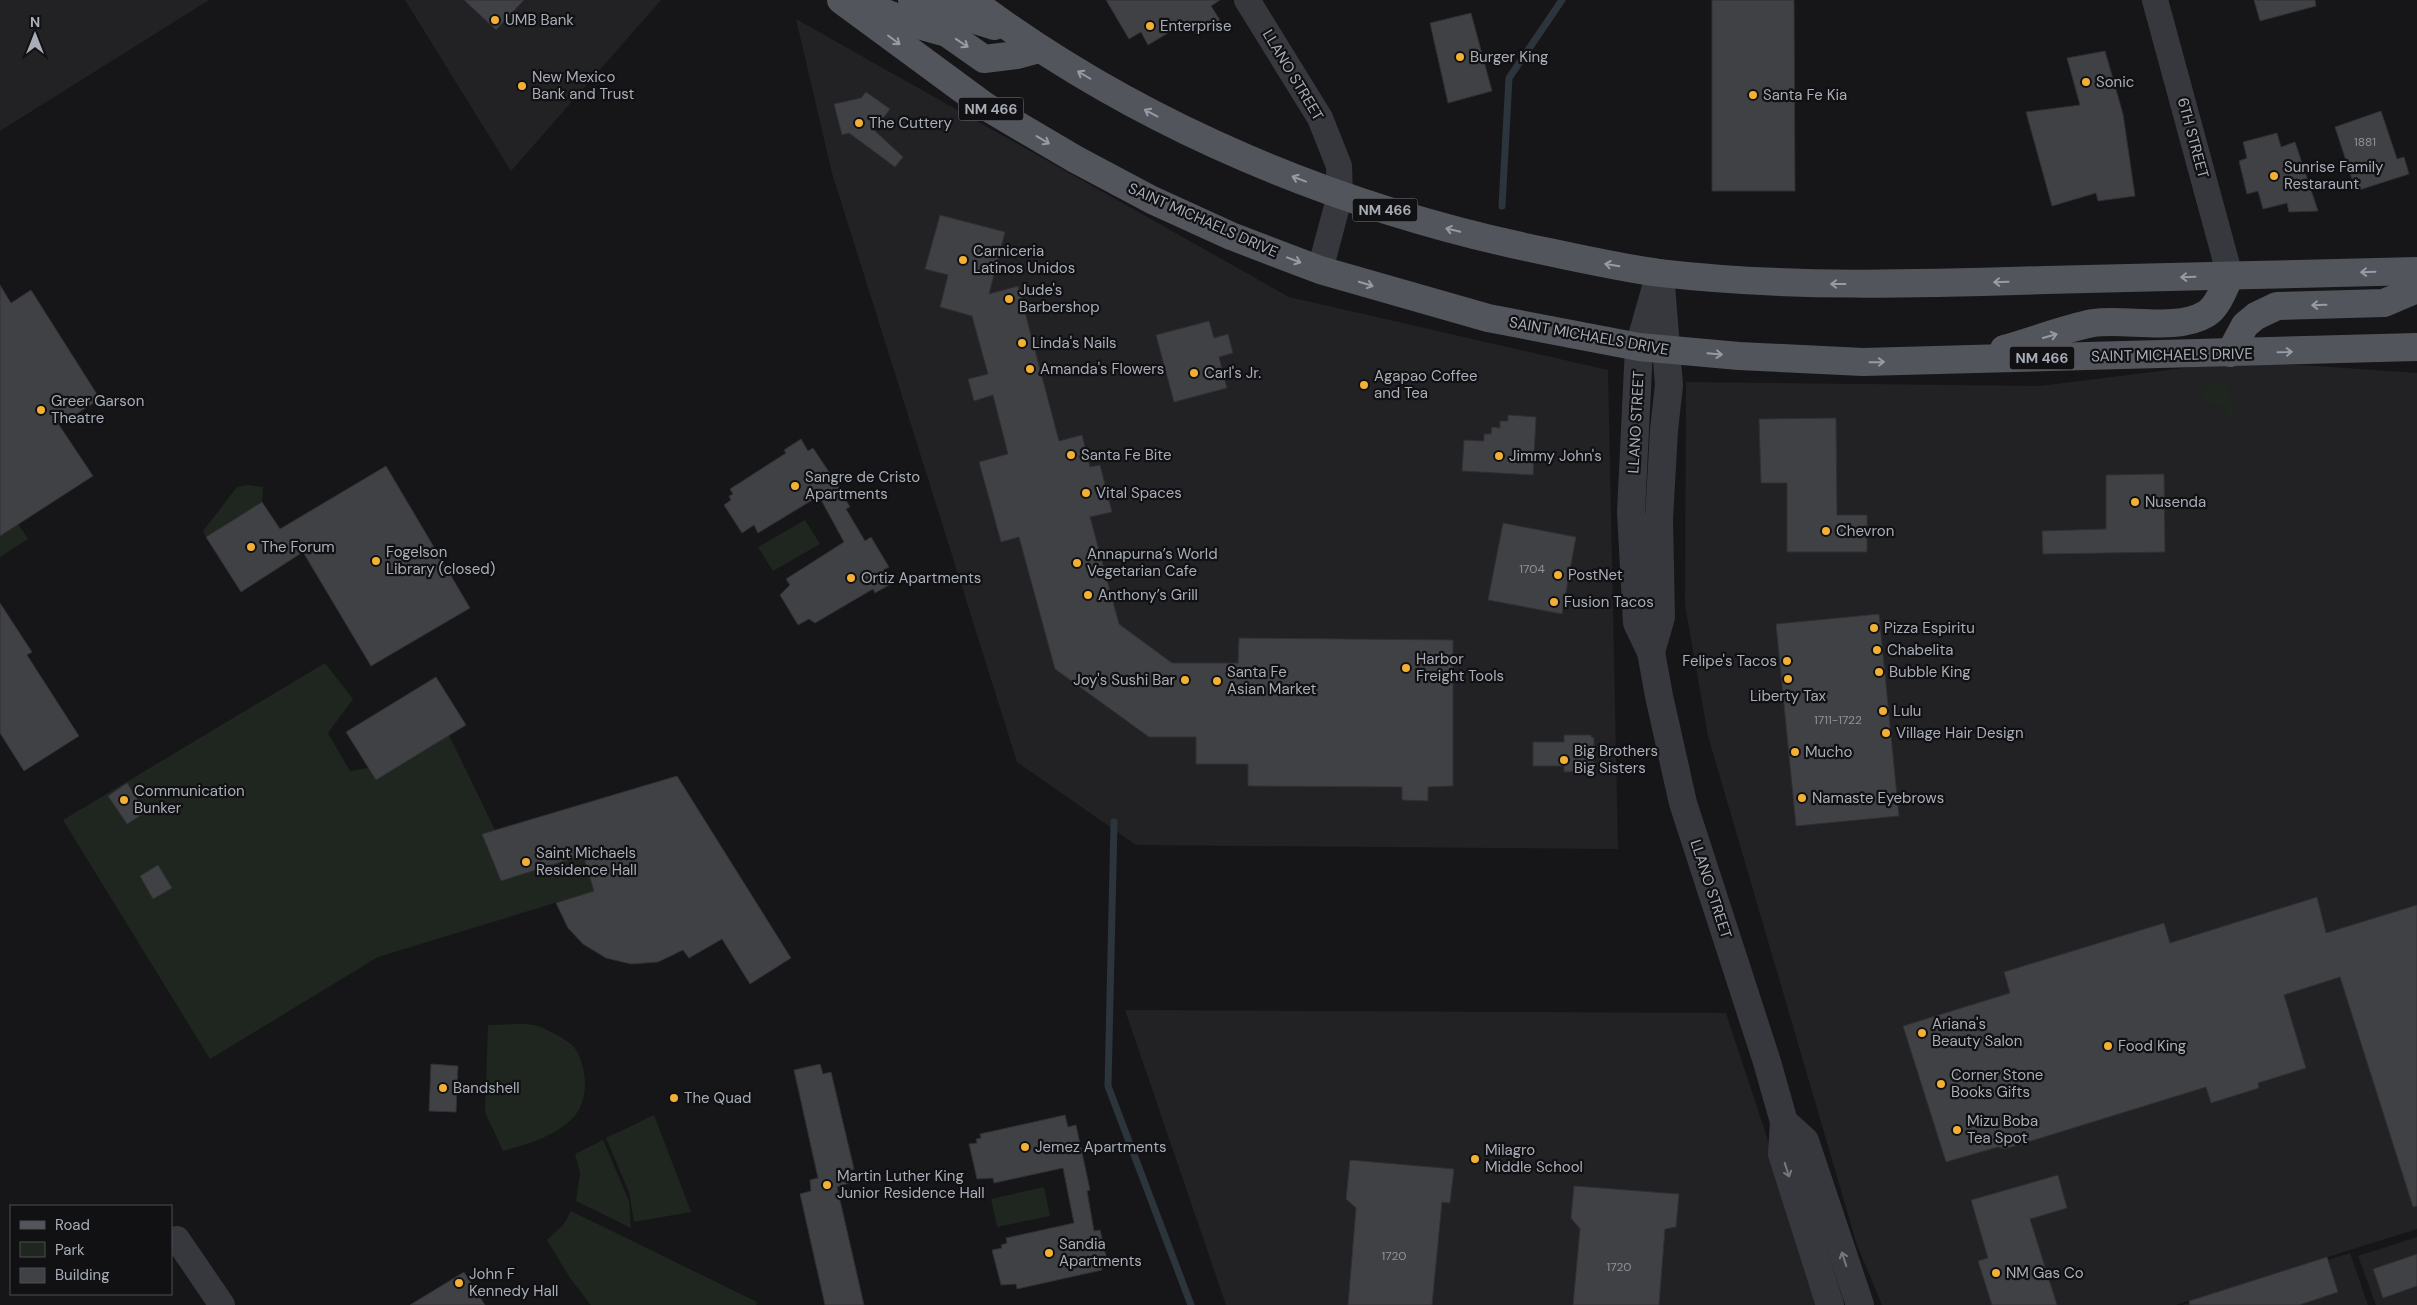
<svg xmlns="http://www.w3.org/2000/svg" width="2417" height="1305" viewBox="0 0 2417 1305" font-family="'DM Sans',sans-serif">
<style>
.built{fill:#222225}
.green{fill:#1e261f}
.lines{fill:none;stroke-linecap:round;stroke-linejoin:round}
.stream{stroke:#2c353c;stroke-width:7}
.building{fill:#404145;stroke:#303034}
.minor{stroke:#37383d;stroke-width:26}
.tertiary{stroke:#37383d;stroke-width:28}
.primary{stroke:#53555c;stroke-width:28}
.oneway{stroke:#979ba6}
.oneway2{stroke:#757881}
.poi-dot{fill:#f2b134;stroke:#111113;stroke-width:2}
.labels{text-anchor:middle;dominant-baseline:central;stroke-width:4.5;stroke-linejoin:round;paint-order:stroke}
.number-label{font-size:12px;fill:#8e929b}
.shield{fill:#111113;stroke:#7b7e86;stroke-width:1}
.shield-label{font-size:14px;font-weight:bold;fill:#a8adb8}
.poi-label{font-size:15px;fill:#a8adb8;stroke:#111113;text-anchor:start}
.street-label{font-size:15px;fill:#a8adb8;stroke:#111113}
</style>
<rect width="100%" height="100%" fill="#161618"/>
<g class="built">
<path d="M0,0h209l-209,131z"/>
<path d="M405,0h256l-150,171z"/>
<path d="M796,19l493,278 319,73 10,479 -482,-4 -119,-83 -185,-589z"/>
<path d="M2208,365h95l114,8v856l-241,76h-294l-25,-60 -149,-509 -23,-131 1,-223 354,4z"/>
<path d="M1125,1010l601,3 96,292h-596z"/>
<path d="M2417,1237v68h-41l-18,-49z"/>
<path d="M2350,1253l18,52h-186z"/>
</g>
<g class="green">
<path d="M2208,384h18l10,33 -5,3 -10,-16h-18v-13z"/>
<path d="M248,485l15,2 -1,15 -56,35 -3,-6 34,-44z"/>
<path d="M805,520l15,24 -47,27 -15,-24z"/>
<path d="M18,524l10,15 -28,18v-21z"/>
<path d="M325,663l28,36 -25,34 22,38 18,-3 8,12 73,-45 46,95 -13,4 19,47 116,-37 -23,47 -216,66 -168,102 -147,-239z"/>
<path d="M488,1025c14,0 38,-3 50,1 7,2 33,16 36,21 14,20 16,54 -2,72 -19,18 -44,25 -69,32l-18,-39z"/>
<path d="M654,1115l37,97 -57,10 -5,-30 -23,-54z"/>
<path d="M603,1140l26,61 2,27 -55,-27 4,-28 -5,-19z"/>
<path d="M1044,1187l6,29 -53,11 -6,-28z"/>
<path d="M571,1211l186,91 -1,3h-165l-21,-27 -23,-38 17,-16z"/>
</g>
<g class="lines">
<g class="stream">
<path d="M1502,206l7,-128 53,-78"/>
<path d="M1114,822l-6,264 83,219"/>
</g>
</g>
<g class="building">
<path d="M464,0h60l-28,30z"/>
<path d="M1106,0h114l-9,6 9,14 -24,14 -8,-13 -40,24 -7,-13 -12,7z"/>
<path d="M1712,0h82l1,191h-83z"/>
<path d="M2254,0h61l1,6 -56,15z"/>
<path d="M1471,13l21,78 -44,12 -18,-80z"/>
<path d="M2105,51l18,63 12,82 -37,5 -2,-8 -44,13 -26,-94 54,-7 -13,-47z"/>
<path d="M866,92l24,17 -16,21 29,27 -8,10 -46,-34 -7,2 -8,-31 27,-6z"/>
<path d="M2381,111l16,48 7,-2 5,17 -53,17 -21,-64z"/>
<path d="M2277,133l4,14 14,-5 23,69 -29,1 -2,-9 -24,6 -5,-18 -11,3 -8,-33 8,-3 -4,-16z"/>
<path d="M940,215l65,17 -16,62 29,-8 41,155 23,-6 8,32 10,-2 12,47 -22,5 29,107 53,39h66l1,-25 214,2v146l-25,1v14l-26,-1v-13l-154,-1v-22h-52v-27h-47l-94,-68 -36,-132 -18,5 -22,-80 29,-8 -15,-59 -19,6 -6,-22 20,-5 -16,-58 -32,-9 8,-32 -23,-6z"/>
<path d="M0,285l11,18 20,-13 69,109 -41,26 34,51 -93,60z"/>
<path d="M1209,321l5,17 14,-4 5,19 -14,4 8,31 -53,14 -18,-67z"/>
<path d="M1508,415l28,2 -3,58 -71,-4 2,-31 20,1v-7h7l1,-7 8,1v-7h8z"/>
<path d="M1836,418l1,97h30v37h-80v-69h-26l-2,-64z"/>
<path d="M801,439l7,12 5,-3 20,30 17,29 -4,2 19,32 6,-4 18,30 -6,3 8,14 -16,9 -2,-4 -58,34 -6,-4 -11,6 -18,-30 10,-10 -4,-6 58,-37 -25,-46 -61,37 -4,-8 -12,8 -18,-28 7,-5 -2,-4 4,-2 -3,-5 56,-36 -2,-3z"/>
<path d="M386,466l84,142 -99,58 -68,-114 -62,40 -35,-55 56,-35 18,27z"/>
<path d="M2164,474l1,78 -122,2 -1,-23 64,-2v-54z"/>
<path d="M1503,523l73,14 -14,77 -74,-14z"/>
<path d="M0,603l32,49 -5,3 52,81 -55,35 -24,-38z"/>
<path d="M1879,614l20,202 -103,10 -20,-202z"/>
<path d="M436,677l30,48 -90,55 -30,-48z"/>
<path d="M1564,735h27v2l3,1v33l-30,1v-6h-31v-24h31z"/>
<path d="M677,776l114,182 -41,26 -28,-45 -33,19 -6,-8 -25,12 -27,2 -25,-6 -23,-14 -15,-16 -12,-25 38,-12 -11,-36 -82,26 -19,-47z"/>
<path d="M127,783l19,29 -19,12 -19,-28z"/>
<path d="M158,865l14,23 -19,11 -13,-23z"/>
<path d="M2317,897l9,36 91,-28v301l-4,1 -73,-230 -56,18 22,73 -48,15 1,5 -48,15 -5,-16 -201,62 -7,-2 -52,15 -43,-136 107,-33 -6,-21 160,-49 6,20z"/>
<path d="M431,1064l27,2 -2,46 -27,-1z"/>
<path d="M820,1064l3,10 8,-2 23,97 -9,3 4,11 -12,4 27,118h-39l-25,-111 11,-3 -1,-11 8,-2 -24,-108z"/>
<path d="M1065,1115l3,12 8,-2 14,65 -3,1 7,40 6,-1 6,26 -7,1 3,13 -85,19 -1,-5 -15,1 -9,-35 10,-2 -1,-3 6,-2 -1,-5 68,-15 -11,-55 -69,15 -1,-5 -16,1 -8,-35 8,-1 -1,-4 5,-1 -1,-4z"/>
<path d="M1350,1160l104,9 -4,34 -8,-1 -10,103h-84l8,-97 -10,-9z"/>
<path d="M2058,1175l9,33 -37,11 27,86h-65l-14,-44 10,-3 -17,-58z"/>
<path d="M1574,1186l105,8 -3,33 -11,2 -6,76h-86l7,-76 -9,-11z"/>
<path d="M2417,1254v32l-34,12 -10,-29z"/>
<path d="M2327,1257l11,35 -39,13h-109l-1,-4z"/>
<path d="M464,1272l21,33h-75z"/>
</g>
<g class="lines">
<g class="minor">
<path d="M1247,0l73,118 19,48 1,29 -20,75"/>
<path d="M2155,0l75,276"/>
<path d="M177,1239l45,66"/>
</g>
<g class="tertiary">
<path d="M1660,273l9,112 -5,45 -5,89 2,98 -10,35 -14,-29 -6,-111 8,-165z"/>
<path d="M1651,652l8,44 24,107 84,259 17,60 -2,32 48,151"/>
<path d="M1784,1122l21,19 55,164"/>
</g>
<g class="primary">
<path d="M841,0l144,106 90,53 77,41 79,36 89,34 168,48 151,29 100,9 124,6 554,-15"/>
<path d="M912,0l82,26"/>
<path d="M971,0c169,127 371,210 578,252 37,8 74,16 111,21 128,15 258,11 386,7 124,-3 247,-6 371,-9"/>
<path d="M860,3l51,20 36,10 37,26 33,-4 22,-6"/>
<path d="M2004,349c29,-8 59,-20 89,-26 33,-5 83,9 113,-9 12,-7 18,-26 24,-38"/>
<path d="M2230,353l15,-28 11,-9 21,-10 107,-3 33,-14"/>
</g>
</g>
<defs><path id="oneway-shaft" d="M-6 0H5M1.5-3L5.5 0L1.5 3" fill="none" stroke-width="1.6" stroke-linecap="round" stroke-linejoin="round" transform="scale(1.25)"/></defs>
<g class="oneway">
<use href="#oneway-shaft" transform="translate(894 40) rotate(37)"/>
<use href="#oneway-shaft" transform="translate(962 43) rotate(34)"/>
<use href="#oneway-shaft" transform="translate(1084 75) rotate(-150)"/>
<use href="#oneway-shaft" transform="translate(1151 113) rotate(-152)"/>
<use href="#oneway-shaft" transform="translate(1043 140) rotate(31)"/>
<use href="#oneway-shaft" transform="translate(1299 179) rotate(-159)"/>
<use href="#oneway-shaft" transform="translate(1453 230) rotate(-167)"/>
<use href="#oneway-shaft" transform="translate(1294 260) rotate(21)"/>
<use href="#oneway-shaft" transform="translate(1612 265) rotate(-171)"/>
<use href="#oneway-shaft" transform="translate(2368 272) rotate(178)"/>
<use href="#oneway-shaft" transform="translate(2188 277) rotate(178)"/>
<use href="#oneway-shaft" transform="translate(2001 282) rotate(178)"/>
<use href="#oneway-shaft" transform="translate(1366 284) rotate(17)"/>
<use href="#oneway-shaft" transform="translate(1838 284) rotate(-180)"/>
<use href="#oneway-shaft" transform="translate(2319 305) rotate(178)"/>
<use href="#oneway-shaft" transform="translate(2050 336) rotate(-16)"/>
<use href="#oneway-shaft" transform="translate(2285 352) rotate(-2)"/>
<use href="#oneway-shaft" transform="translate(1715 354) rotate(5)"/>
<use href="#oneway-shaft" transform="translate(1877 362) rotate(-1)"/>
</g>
<g class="oneway2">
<use href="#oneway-shaft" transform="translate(1787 1170) rotate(72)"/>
<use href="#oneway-shaft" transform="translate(1844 1259) rotate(-108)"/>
</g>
<g class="poi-dot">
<circle cx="495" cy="20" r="5"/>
<circle cx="1150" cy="26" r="5"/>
<circle cx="1460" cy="57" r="5"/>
<circle cx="2086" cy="82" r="5"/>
<circle cx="522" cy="86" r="5"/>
<circle cx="1753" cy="95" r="5"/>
<circle cx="859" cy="123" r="5"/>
<circle cx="2274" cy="176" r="5"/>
<circle cx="963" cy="260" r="5"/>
<circle cx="1009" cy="299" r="5"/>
<circle cx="1022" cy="343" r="5"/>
<circle cx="1030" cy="369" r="5"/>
<circle cx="1194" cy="373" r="5"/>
<circle cx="1364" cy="385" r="5"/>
<circle cx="41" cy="410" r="5"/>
<circle cx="1071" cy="455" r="5"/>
<circle cx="1499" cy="456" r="5"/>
<circle cx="795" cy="486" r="5"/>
<circle cx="1086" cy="493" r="5"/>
<circle cx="2135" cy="502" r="5"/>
<circle cx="1826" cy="531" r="5"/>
<circle cx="251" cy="547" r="5"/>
<circle cx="376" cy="561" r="5"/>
<circle cx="1077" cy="563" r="5"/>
<circle cx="1558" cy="575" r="5"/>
<circle cx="851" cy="578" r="5"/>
<circle cx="1088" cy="595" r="5"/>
<circle cx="1554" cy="602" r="5"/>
<circle cx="1874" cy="628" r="5"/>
<circle cx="1877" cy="650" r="5"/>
<circle cx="1787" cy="661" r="5"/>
<circle cx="1406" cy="668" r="5"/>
<circle cx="1879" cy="672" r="5"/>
<circle cx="1788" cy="679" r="5"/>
<circle cx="1185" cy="680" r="5"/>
<circle cx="1217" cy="681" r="5"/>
<circle cx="1883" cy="711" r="5"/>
<circle cx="1886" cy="733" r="5"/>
<circle cx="1795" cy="752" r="5"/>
<circle cx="1564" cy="760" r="5"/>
<circle cx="1802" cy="798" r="5"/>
<circle cx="124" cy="800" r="5"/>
<circle cx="526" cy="862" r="5"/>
<circle cx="1922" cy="1033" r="5"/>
<circle cx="2108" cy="1046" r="5"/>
<circle cx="1941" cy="1084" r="5"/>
<circle cx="443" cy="1088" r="5"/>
<circle cx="674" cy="1098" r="5"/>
<circle cx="1957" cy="1130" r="5"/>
<circle cx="1025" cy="1147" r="5"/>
<circle cx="1475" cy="1159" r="5"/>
<circle cx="827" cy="1185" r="5"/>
<circle cx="1049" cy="1253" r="5"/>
<circle cx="1996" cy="1273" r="5"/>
<circle cx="459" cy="1283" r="5"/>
</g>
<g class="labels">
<g class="number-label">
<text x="2365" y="142">1881</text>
<text x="1532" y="569">1704</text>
<text x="1838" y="720">1711-1722</text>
<text x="1394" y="1256">1720</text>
<text x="1619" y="1267">1720</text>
</g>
<g class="shield">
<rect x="958.5" y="97.5" width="65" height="23" rx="4"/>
<rect x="1352.5" y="198.5" width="65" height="23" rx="4"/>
<rect x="2009.5" y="346.5" width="65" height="23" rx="4"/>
</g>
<g class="shield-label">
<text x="991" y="109">NM 466</text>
<text x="1385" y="210">NM 466</text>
<text x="2042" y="358">NM 466</text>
</g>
<g class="poi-label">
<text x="505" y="20">UMB Bank</text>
<text x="1160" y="26">Enterprise</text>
<text x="1470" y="57">Burger King</text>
<text x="532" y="77">New Mexico<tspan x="532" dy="17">Bank and Trust</tspan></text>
<text x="2096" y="82">Sonic</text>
<text x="1763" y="95">Santa Fe Kia</text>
<text x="869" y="123">The Cuttery</text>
<text x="2284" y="167">Sunrise Family<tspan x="2284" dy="17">Restaraunt</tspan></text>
<text x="973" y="251">Carniceria<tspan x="973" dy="17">Latinos Unidos</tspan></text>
<text x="1019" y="290">Jude's<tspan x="1019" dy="17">Barbershop</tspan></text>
<text x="1032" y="343">Linda's Nails</text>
<text x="1040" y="369">Amanda's Flowers</text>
<text x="1204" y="373">Carl's Jr.</text>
<text x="1374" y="376">Agapao Coffee<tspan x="1374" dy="17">and Tea</tspan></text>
<text x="51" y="401">Greer Garson<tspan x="51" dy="17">Theatre</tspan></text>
<text x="1081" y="455">Santa Fe Bite</text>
<text x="1509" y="456">Jimmy John's</text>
<text x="805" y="477">Sangre de Cristo<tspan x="805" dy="17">Apartments</tspan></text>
<text x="1096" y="493">Vital Spaces</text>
<text x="2145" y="502">Nusenda</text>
<text x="1836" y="531">Chevron</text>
<text x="261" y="547">The Forum</text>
<text x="386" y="552">Fogelson<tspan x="386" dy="17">Library (closed)</tspan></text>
<text x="1087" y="554">Annapurna’s World<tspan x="1087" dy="17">Vegetarian Cafe</tspan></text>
<text x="1568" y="575">PostNet</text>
<text x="861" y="578">Ortiz Apartments</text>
<text x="1098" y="595">Anthony’s Grill</text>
<text x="1564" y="602">Fusion Tacos</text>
<text x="1884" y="628">Pizza Espiritu</text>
<text x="1887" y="650">Chabelita</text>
<text x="1416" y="659">Harbor<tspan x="1416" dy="17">Freight Tools</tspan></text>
<text x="1777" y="661" text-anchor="end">Felipe's Tacos</text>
<text x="1227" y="672">Santa Fe<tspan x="1227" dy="17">Asian Market</tspan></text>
<text x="1889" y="672">Bubble King</text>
<text x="1175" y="680" text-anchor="end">Joy's Sushi Bar</text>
<text x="1788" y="696" text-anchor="middle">Liberty Tax</text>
<text x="1893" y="711">Lulu</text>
<text x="1896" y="733">Village Hair Design</text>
<text x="1574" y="751">Big Brothers<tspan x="1574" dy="17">Big Sisters</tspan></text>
<text x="1805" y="752">Mucho</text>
<text x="134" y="791">Communication<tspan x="134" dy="17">Bunker</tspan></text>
<text x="1812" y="798">Namaste Eyebrows</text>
<text x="536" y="853">Saint Michaels<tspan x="536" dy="17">Residence Hall</tspan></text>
<text x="1932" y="1024">Ariana's<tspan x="1932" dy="17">Beauty Salon</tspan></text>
<text x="2118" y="1046">Food King</text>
<text x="1951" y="1075">Corner Stone<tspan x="1951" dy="17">Books Gifts</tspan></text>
<text x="453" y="1088">Bandshell</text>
<text x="684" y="1098">The Quad</text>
<text x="1967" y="1121">Mizu Boba<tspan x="1967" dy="17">Tea Spot</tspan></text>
<text x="1035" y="1147">Jemez Apartments</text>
<text x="1485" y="1150">Milagro<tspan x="1485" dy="17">Middle School</tspan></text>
<text x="837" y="1176">Martin Luther King<tspan x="837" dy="17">Junior Residence Hall</tspan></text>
<text x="1059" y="1244">Sandia<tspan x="1059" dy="17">Apartments</tspan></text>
<text x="2006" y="1273">NM Gas Co</text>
<text x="469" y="1274">John F<tspan x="469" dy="17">Kennedy Hall</tspan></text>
</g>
<g class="street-label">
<text transform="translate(1293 75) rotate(59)">LLANO STREET</text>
<text transform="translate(2193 138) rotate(75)">6TH STREET</text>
<text transform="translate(1203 220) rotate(24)">SAINT MICHAELS DRIVE</text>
<text transform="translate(1589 336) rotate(10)">SAINT MICHAELS DRIVE</text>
<text transform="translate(2172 355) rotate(-1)">SAINT MICHAELS DRIVE</text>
<text transform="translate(1636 422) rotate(-87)">LLANO STREET</text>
<text transform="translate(1711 889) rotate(72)">LLANO STREET</text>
</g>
</g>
<rect x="10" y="1205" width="162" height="90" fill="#111113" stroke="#4d4f55"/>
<rect x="20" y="1221" width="25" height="8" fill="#53555c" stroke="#4d4f55"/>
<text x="55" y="1230" font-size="15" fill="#a8adb8">Road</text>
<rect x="20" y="1242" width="25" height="15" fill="#1e261f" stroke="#4d4f55"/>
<text x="55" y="1255" font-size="15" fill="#a8adb8">Park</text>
<rect x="20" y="1268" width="25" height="15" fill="#404145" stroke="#4d4f55"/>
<text x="55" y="1280" font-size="15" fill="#a8adb8">Building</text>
<g transform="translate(35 35)" stroke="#111113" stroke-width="4" paint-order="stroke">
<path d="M0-4L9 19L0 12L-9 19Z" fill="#a8adb8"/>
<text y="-8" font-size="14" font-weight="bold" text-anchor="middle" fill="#a8adb8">N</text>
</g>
</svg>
